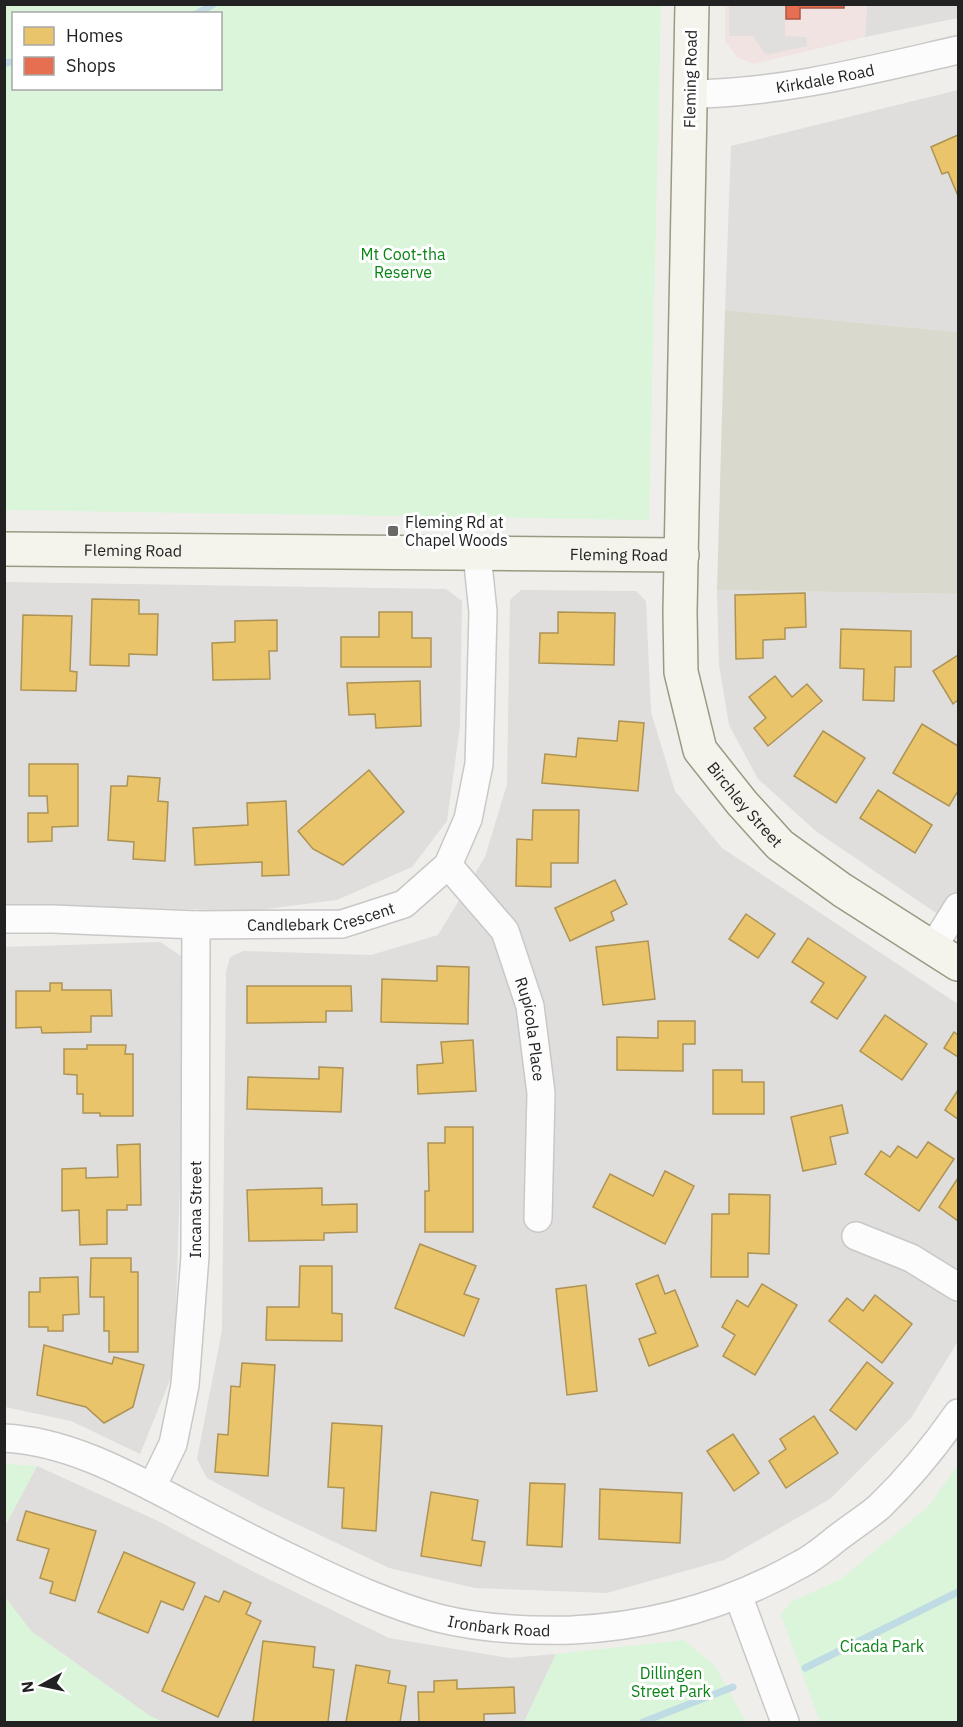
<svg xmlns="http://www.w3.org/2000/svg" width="963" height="1727" viewBox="0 0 963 1727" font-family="'IBM Plex Sans',sans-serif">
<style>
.residential{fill:#dfdedc}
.commercial{fill:#f1e3e1}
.construction{fill:#d9d9cd}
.park{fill:#daf5da;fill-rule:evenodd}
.parking{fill:#e0dfde}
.homes{fill:#e9c46a;stroke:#ad9354;stroke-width:1.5}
.shops{fill:#e76f51;stroke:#ac5843;stroke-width:1.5}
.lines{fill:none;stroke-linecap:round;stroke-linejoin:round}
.stream{stroke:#bfdbe3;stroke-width:7}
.street-casing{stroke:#c9c8c7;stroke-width:30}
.secondary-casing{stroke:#999a82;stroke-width:36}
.street{stroke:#fdfcfc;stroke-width:27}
.secondary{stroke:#f4f4ed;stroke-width:33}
.poi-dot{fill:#6a6968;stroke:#fff;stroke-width:2}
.labels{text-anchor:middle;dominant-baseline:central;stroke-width:6;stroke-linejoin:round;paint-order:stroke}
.street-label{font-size:16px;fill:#222;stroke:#fff}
.park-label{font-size:16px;fill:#0c8416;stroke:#fff}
.poi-label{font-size:16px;fill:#222;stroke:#fff;text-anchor:start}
</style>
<rect width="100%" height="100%" fill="#f0eeeb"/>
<g class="residential">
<path d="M867,5h91v13l-93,19z"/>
<path d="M958,90v242l-233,-22 6,-164z"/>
<path d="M5,582l441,7 16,12 -2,125 -13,95 -35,46 -75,33 -87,11 -245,-7z"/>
<path d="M521,590l115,1 10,10 5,111 24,79 47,57 236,156v337l-47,77 -81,81 -106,61 -117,33 -132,-5 -86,-20 -126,-60 -56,-30 -10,-19 25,-129 4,-358 4,-15 13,-6 128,4 67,-20 47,-78 22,-73 3,-184z"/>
<path d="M717,590l241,4v334l-141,-96 -59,-53 -29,-54 -10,-60z"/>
<path d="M160,942l27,18 -13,410 -34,84 -69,-33 -66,-14 -1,-460z"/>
<path d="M37,1466l119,54 98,52 135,66 120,20 47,-4 -32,68h-361l-13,-6 -119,-85 -26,-34v-71z"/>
</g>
<path class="commercial" d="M725,5h142l-2,32 -111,27 -17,-7 -12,-16z"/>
<path class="construction" d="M725,310l233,22v262l-241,-4z"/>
<g class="park">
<path d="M5,4l656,1 -12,515 -644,-10zM14,14h206v74h-206z"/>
<path d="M5,1464l32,2 -32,60 -1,-62z"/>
<path d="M958,1464v258h-138l-39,-107 10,-13 50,-23 88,-73z"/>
<path d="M5,1597l26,34 119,85 13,6h-158z"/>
<path d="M684,1640l30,25 32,57h-222l32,-68z"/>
</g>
<path class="parking" d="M729,5h56v31l21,1 1,9 -41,9 -13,-19h-24z"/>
<g class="homes">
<path d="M958,135v61l-10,-24 -6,2 -11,-27z"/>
<path d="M805,593l1,34 -21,1v11l-22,1v18l-27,1 -1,-64z"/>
<path d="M92,599l47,1v14h19l-1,41 -28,-1v12l-39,-1z"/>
<path d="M379,612h33v26h19v29h-90v-30h38z"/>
<path d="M558,612l57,1 -1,52 -75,-2 1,-30h18z"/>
<path d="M23,615l49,1 -2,55 7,1 -1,19 -55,-1z"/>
<path d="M277,620v31h-8l1,28 -57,1 -1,-37 23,-1v-21z"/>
<path d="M841,629l70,2v36h-16l-1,34 -31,-1 1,-31 -24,-1z"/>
<path d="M958,655v45l-5,4 -20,-33z"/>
<path d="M775,676l17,21 15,-13 15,17 -54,45 -14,-18 12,-10 -17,-21z"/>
<path d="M420,681l1,45 -45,2 -1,-14 -26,1 -2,-32z"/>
<path d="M619,721l25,2 -6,68 -96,-8 3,-29 31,3 2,-19 39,3z"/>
<path d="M922,724l36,22v45l-9,15 -56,-33z"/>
<path d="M823,731l42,27 -29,45 -42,-27z"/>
<path d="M29,764h49v62l-26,1v14l-24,1v-29h20l-1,-17h-18z"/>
<path d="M369,770l35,42 -61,53 -30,-16 -15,-18z"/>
<path d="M128,776l32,2 -2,23 10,1 -3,59 -32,-2 1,-17 -26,-2 3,-54h16z"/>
<path d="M878,790l54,35 -17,28 -55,-35z"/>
<path d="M286,801l3,74 -27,1v-14l-67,3 -2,-37 55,-3 -1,-22z"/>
<path d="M533,810h46l-1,53h-27v24l-35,-1 1,-47 15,1z"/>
<path d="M615,880l12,24 -16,8 3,8 -44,21 -15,-33z"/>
<path d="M746,914l29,20 -17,24 -29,-19z"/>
<path d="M808,938l58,39 -29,42 -26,-17 13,-19 -32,-21z"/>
<path d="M648,941l7,58 -52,6 -7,-58z"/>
<path d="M437,966l32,1 -1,57 -87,-2 1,-43 55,2z"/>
<path d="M50,983h12v7h49l1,26h-21v16l-49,1 -1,-6 -25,1v-37h34z"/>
<path d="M247,986h104l1,25h-26v11l-79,1z"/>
<path d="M885,1015l42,29 -25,36 -42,-29z"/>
<path d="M658,1021h37v23h-12v27l-66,-1v-33l41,1z"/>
<path d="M954,1032l4,3v22l-14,-9z"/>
<path d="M473,1040l3,51 -58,3 -1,-29 26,-2 -2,-21z"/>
<path d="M87,1045h39l-1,9h8v62h-33v-3h-17v-19h-6v-19l-13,-1v-25h23z"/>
<path d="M319,1067l24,1 -2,44 -94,-3 1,-32 71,2z"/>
<path d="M713,1070h29v12h22v32h-51z"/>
<path d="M958,1090v29l-13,-9z"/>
<path d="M842,1105l6,28 -18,4 6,27 -33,7 -12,-54z"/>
<path d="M445,1127h28v105h-48v-41h4l-1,-48h17z"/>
<path d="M928,1142l26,17 -35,52 -54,-37 16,-23 9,6 8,-11 19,12z"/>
<path d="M140,1144l1,61h-14v5h-20v34l-27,1 -1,-35 -17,1v-42l24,-1v10l32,-1 -1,-32z"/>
<path d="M665,1171l29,15 -29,58 -72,-37 17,-33 43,22z"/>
<path d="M958,1178v43l-19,-14z"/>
<path d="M322,1188v17l35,-1v28l-33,1v7l-75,1 -2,-51z"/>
<path d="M729,1194l41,1 -1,59 -21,-1v24h-37l1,-63h17z"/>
<path d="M420,1244l56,22 -12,28 15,5 -15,37 -69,-28z"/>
<path d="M91,1258h40v14h7v80h-29v-21h-5v-34h-14z"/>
<path d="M300,1266h32v47l10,1v27l-76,-1 1,-33h32z"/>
<path d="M658,1275l7,19 10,-4 23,56 -49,20 -10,-27 17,-6 -20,-49z"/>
<path d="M78,1277l1,37 -16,1v16h-15v-4h-19v-35h11v-14z"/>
<path d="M762,1284l35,21 -42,70 -32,-19 12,-21 -13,-8 15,-27 11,7z"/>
<path d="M586,1285l11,106 -30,4 -11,-106z"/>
<path d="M875,1295l37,29 -30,39 -53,-42 18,-23 16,13z"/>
<path d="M44,1345l68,19 2,-7 30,8 -11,42 -29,16 -18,-16 -49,-12z"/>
<path d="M867,1362l26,21 -37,47 -26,-20z"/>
<path d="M242,1363l33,2 -7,111 -53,-4 3,-38 10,1 3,-49 9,1z"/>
<path d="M814,1416l24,37 -52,35 -17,-27 17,-12 -6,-10z"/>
<path d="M332,1423l50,3 -6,105 -34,-3 2,-40 -16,-1z"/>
<path d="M733,1434l26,39 -25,18 -27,-40z"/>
<path d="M530,1483l35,1 -3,63 -35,-2z"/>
<path d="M600,1489l82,4 -2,50 -81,-4z"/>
<path d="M431,1492l47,8 -6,40 13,2 -4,24 -60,-10z"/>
<path d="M26,1511l70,20 -21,70 -25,-8 3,-11 -13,-4 9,-29 -32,-9z"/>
<path d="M124,1552l71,31 -12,27 -22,-9 -13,32 -50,-21z"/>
<path d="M224,1591l27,12 -5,11 15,7 -43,96 -56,-26 43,-95 14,6z"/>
<path d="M263,1641l52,6 -2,20 21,3 -6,52h-75z"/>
<path d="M356,1665l34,6 -2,12 18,3 -6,36h-54z"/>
<path d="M457,1680v9l57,-2 1,26 -31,1v8h-65l-1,-30h16v-11z"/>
</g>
<path class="shops" d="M786,4h58v4h-44v11h-14z"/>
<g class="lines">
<g class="stream">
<path d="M196,14l18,-10"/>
<path d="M4,63l10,-1"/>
<path d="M805,1668l153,-76"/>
<path d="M643,1722l90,-35"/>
</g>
<g class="street-casing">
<g id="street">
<path id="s1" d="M690,94c92,-1 180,-24 268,-44"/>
<path id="s2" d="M448,865l57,66 25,75 11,87 -3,125"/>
<path id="s3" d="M4,919h49l143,6 146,-1 62,-20 44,-39 20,-46 11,-55 4,-152 -6,-58"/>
<path d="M933,947l25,-40"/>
<path d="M856,1236l55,22 47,29"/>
<path id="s4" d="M4,1438c64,3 125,37 180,66 38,20 77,40 115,58 45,22 91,43 139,56 43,11 90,13 134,12 83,-4 157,-25 229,-66 14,-7 27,-19 39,-28 13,-10 27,-19 39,-29 30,-29 56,-61 79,-94"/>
<path id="s5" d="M152,1487l21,-43 12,-59 10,-129 1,-331"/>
<path d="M738,1595l47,127"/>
</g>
</g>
<g class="secondary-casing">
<g id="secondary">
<path id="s6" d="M692,4l-12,608 1,60 19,78 42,53 38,42 62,45 116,74"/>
<path id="s7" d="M4,549l678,6"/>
</g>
</g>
<use href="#street" class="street"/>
<use href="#secondary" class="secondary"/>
</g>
<rect class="poi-dot" x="387" y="525" width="12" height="12" rx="3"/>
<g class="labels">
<g class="street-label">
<text transform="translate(690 79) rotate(-89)">Fleming Road</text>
<text stroke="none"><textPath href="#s1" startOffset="136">Kirkdale Road</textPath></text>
<text stroke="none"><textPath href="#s7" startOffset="129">Fleming Road</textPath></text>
<text stroke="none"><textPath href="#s7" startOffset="615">Fleming Road</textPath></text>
<text stroke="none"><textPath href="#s6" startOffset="819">Birchley Street</textPath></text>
<text stroke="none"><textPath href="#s3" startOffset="318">Candlebark Crescent</textPath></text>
<text stroke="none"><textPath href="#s2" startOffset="189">Rupicola Place</textPath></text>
<text stroke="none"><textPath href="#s5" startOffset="284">Incana Street</textPath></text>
<text stroke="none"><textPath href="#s4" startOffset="534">Ironbark Road</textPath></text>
</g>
<g class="park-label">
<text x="403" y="254">Mt Coot-tha<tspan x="403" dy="18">Reserve</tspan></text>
<text x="882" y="1646">Cicada Park</text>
<text x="671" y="1673">Dillingen<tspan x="671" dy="18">Street Park</tspan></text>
</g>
<g class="poi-label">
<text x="405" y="522">Fleming Rd at<tspan x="405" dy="18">Chapel Woods</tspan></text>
</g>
</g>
<rect width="963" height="1727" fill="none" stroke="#222222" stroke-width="12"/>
<rect x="12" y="12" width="210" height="78" fill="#ffffff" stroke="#a7a7a7" stroke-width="1.5"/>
<rect x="24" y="27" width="30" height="18" fill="#e9c46a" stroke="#a7a7a7" stroke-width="1.5"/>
<text x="66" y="42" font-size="18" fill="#222222">Homes</text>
<rect x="24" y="57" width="30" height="18" fill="#e76f51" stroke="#a7a7a7" stroke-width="1.5"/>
<text x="66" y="72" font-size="18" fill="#222222">Shops</text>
<g transform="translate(42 1685) rotate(262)" stroke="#ffffff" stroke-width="4.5" paint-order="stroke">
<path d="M0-4.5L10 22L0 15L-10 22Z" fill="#222222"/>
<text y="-9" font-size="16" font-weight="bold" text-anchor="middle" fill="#222222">N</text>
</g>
</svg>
